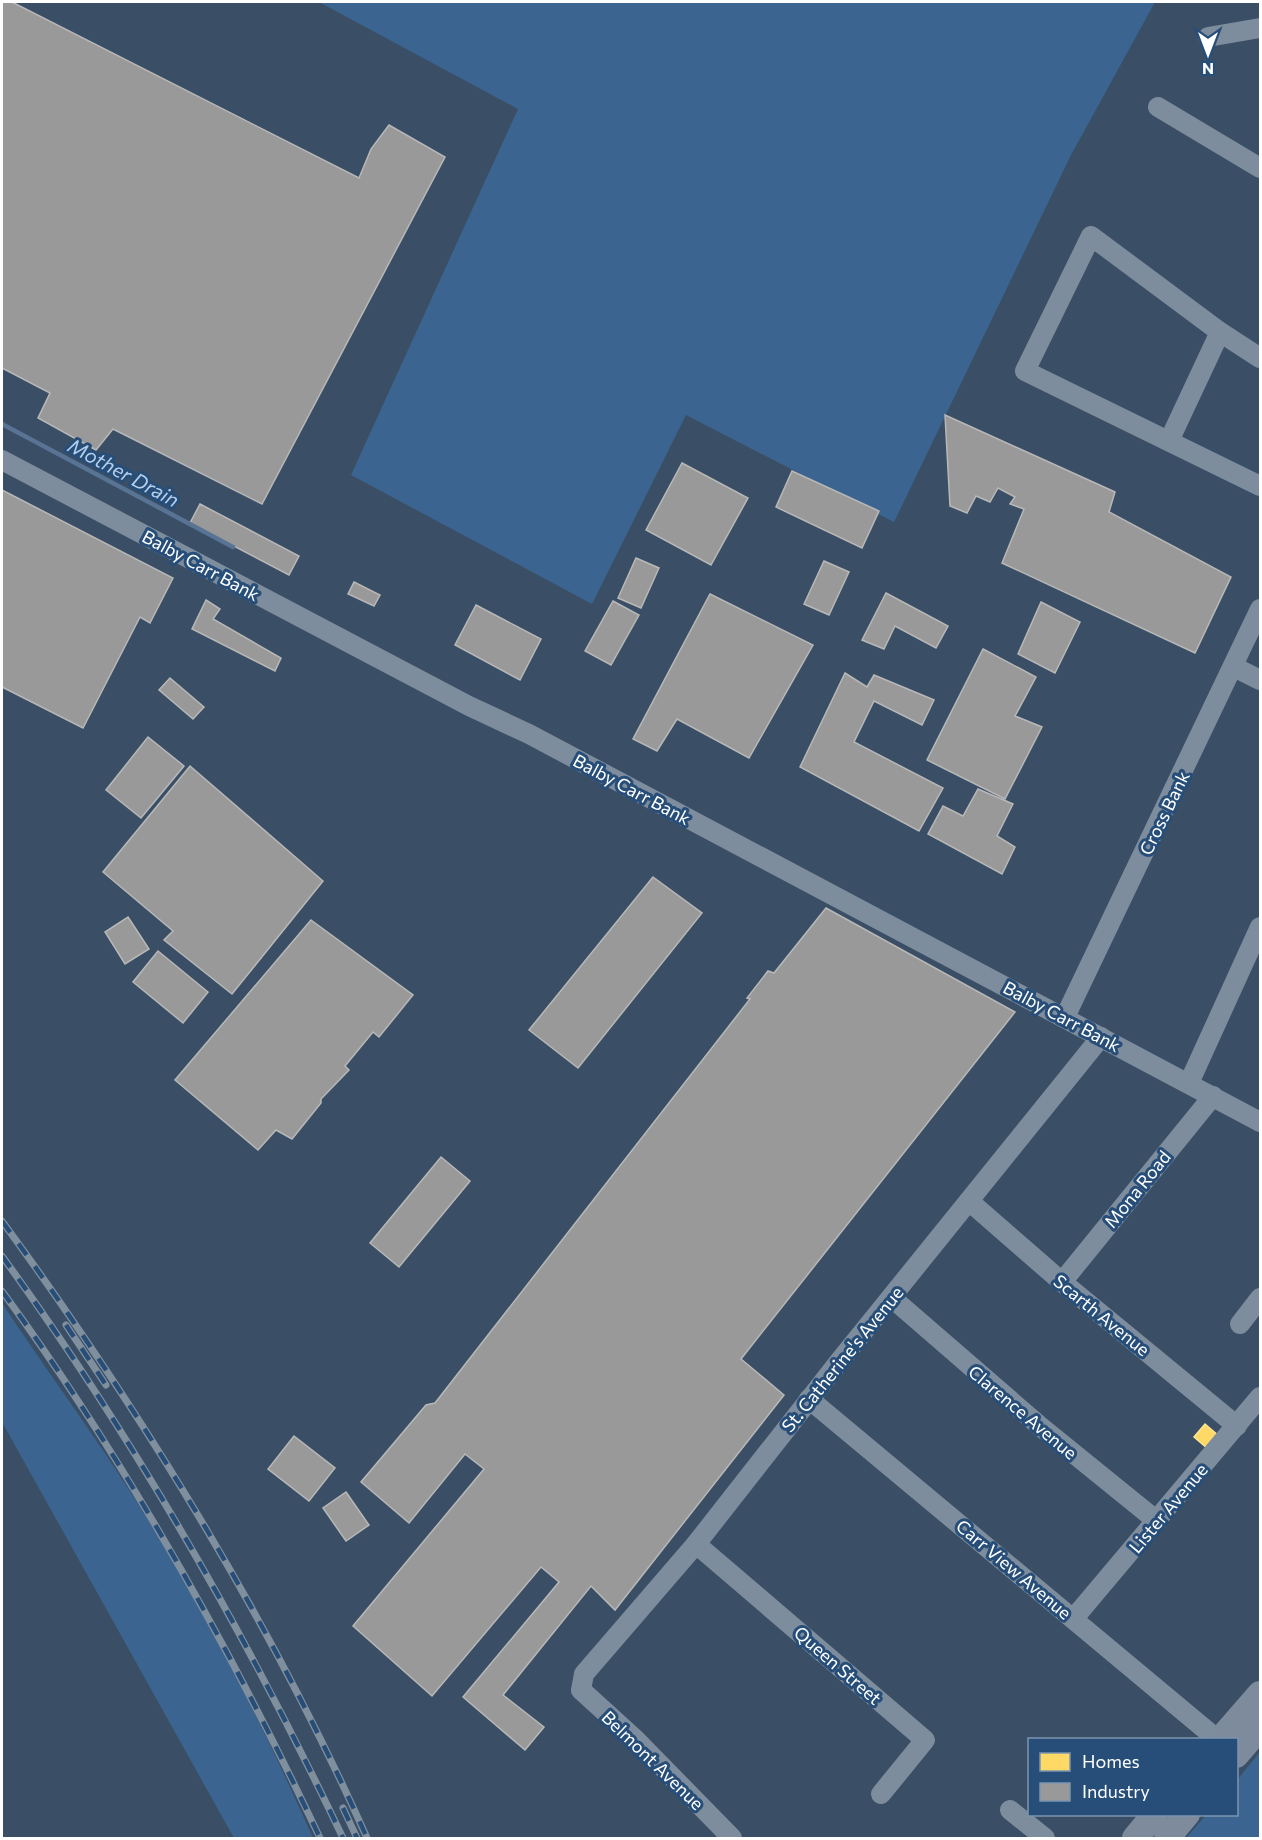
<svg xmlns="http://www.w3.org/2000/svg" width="1262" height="1840" viewBox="0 0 1262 1840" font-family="Commissioner,sans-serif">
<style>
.green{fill:#3b6590}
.homes{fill:#ffd966;stroke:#ffe494;stroke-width:1.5}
.industry{fill:#999;stroke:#b8b8b8;stroke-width:1.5}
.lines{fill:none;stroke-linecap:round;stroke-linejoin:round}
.stream{stroke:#587393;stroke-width:4.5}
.minor{stroke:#7e8d9d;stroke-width:20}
.major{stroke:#7d8b9c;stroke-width:26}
.rail-casing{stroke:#808f9d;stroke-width:7}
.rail{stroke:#274e79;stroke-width:4.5;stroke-dasharray:14;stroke-linecap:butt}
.labels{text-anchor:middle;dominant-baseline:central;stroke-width:6;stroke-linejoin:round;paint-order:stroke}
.street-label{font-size:18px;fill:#fff;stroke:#274e79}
.water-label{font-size:20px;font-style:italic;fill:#b5cfeb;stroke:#274e79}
</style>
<rect width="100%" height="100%" fill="#3a4f66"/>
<g class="green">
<path d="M319,2h836l-84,153 -177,367 -208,-107 -94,189 -241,-129 167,-366z"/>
<path d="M2,1303c38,58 80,115 118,173 75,113 138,238 193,362h-79l-232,-416z"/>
<path d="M1260,1752v86h-74l20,-23 30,-1 1,-34z"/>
</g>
<path class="homes" d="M1205,1424l14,12 -11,13 -14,-12z"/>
<g class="industry">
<path d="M2,2h10l347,176 12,-29 18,-24 56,32 -183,347 -149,-75 -17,21 -58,-32 12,-25 -48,-25z"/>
<path d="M945,415l170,77 -6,20 122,65 -36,76 -193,-90 22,-54 -14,-5 5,-7 -17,-9 -8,14 -14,-6 -9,17 -17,-7z"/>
<path d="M682,463l66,35 -37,67 -65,-35z"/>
<path d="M792,471l87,40 -17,37 -86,-41z"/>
<path d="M2,490l171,88 -23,45 -10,-6 -57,111 -81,-41z"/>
<path d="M200,504l99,52 -10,19 -99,-52z"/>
<path d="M636,558l23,10 -18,40 -23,-10z"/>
<path d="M824,561l25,11 -20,43 -25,-11z"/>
<path d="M354,582l26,13 -6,11 -26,-12z"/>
<path d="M886,593l62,33 -12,22 -41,-22 -11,23 -22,-9z"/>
<path d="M710,594l103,51 -64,113 -72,-39 -20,32 -24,-12z"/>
<path d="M206,600l14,9 -7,10 68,39 -6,13 -83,-42z"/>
<path d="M613,601l26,14 -28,50 -26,-14z"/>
<path d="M1041,602l39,20 -25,51 -37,-19z"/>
<path d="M476,605l65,34 -21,41 -65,-35z"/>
<path d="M983,649l53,28 -21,39 27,11 -37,72 -78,-39z"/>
<path d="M845,673l22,14 7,-12 60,25 -12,25 -48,-24 -20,41 89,46 -24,43 -119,-64z"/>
<path d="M170,678l34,29 -11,12 -34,-29z"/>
<path d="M148,737l36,29 -43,52 -35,-28z"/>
<path d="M190,766l133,115 -91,113 -68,-54 9,-9 -70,-59z"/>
<path d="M978,789l35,15 -16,32 18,11 -13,27 -74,-40 15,-28 20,10z"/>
<path d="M653,877l49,36 -124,155 -49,-38z"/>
<path d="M826,908l189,104 -274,347 43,36 -169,215 -24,-24 -88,109 41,32 -19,23 -62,-53 96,-115 -18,-15 -109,129 -79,-70 131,-157 -19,-15 -56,69 -48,-41 65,-77 9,-2 315,-404 -3,-1 21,-27 6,2z"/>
<path d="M128,917l21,32 -24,15 -20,-32z"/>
<path d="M311,920l102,75 -34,42 -6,-5 -28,34 4,4 -28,29v4l-29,36 -16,-9 -18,20 -83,-70z"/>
<path d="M158,951l50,41 -25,31 -50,-41z"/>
<path d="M441,1157l29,24 -71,86 -29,-24z"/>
<path d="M294,1436l41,32 -26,33 -41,-32z"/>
<path d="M346,1492l23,33 -23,16 -23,-33z"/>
</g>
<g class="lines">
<path class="stream" d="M2,424l231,123"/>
<g class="minor">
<path d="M1208,37l52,-9"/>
<path d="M1158,107l102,61"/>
<path d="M1260,358l-40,-26 -129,-96 -66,135 235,115"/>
<path d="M1169,441l51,-109"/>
<path d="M2,460l467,246 60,28 731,388"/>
<path d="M1234,667l26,13"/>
<path d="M1065,1017l195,-408"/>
<path d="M1189,1083l71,-156"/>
<path d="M969,1201l93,81 175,144"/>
<path d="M1062,1282l151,-186"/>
<path d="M892,1298l149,129 116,94"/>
<path d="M1240,1324l20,-26"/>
<path d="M809,1399l409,341"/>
<path d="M696,1544l229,196 -44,54"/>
<path d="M1074,1618l186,-221"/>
<path d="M1010,1810l35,28"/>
<path d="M732,1838l-96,-98 -55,-50 3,-16 112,-130 142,-181 263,-326"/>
</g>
<g class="major">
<path d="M1220,1740l40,-46"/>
<path d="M1236,1755l24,-28"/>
<path d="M1135,1838l20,-24"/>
<path d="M1167,1838l20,-24"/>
</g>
<g class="rail-casing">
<g id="rail">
<path d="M2,1221c141,193 268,399 365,617"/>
<path d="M2,1256c133,183 244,378 341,582"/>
<path d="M2,1291c124,170 228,356 318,547"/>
<path d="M66,1325l40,60"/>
<path d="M343,1808l14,30"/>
</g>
</g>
<use href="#rail" class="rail"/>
</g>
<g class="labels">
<g class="street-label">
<text transform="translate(201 565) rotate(28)">Balby Carr Bank</text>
<text transform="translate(632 789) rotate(28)">Balby Carr Bank</text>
<text transform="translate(1164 813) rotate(-64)">Cross Bank</text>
<text transform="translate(1062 1016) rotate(28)">Balby Carr Bank</text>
<text transform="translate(1137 1189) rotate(-51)">Mona Road</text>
<text transform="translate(1102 1315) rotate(39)">Scarth Avenue</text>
<text transform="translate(842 1359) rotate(-51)">St. Catherine's Avenue</text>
<text transform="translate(1023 1412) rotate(40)">Clarence Avenue</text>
<text transform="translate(1168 1508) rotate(-50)">Lister Avenue</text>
<text transform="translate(1014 1569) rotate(40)">Carr View Avenue</text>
<text transform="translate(838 1665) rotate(41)">Queen Street</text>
<text transform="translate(653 1760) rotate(44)">Belmont Avenue</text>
</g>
<g class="water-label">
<text transform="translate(124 472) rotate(28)">Mother Drain</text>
</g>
</g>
<rect width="1262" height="1840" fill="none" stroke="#ffffff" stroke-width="6"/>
<rect x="1028" y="1738" width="210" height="78" fill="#274e79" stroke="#7d95af" stroke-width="1.5"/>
<rect x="1040" y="1753" width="30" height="18" fill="#ffd966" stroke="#7d95af" stroke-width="1.5"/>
<text x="1082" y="1768" font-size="18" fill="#ffffff">Homes</text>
<rect x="1040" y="1783" width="30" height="18" fill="#999999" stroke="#7d95af" stroke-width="1.5"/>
<text x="1082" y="1798" font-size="18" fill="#ffffff">Industry</text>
<g transform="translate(1208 54) rotate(180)" stroke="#274e79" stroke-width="4.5" paint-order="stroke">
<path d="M0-4.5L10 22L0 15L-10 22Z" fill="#ffffff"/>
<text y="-9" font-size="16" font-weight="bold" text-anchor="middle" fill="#ffffff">N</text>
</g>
</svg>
